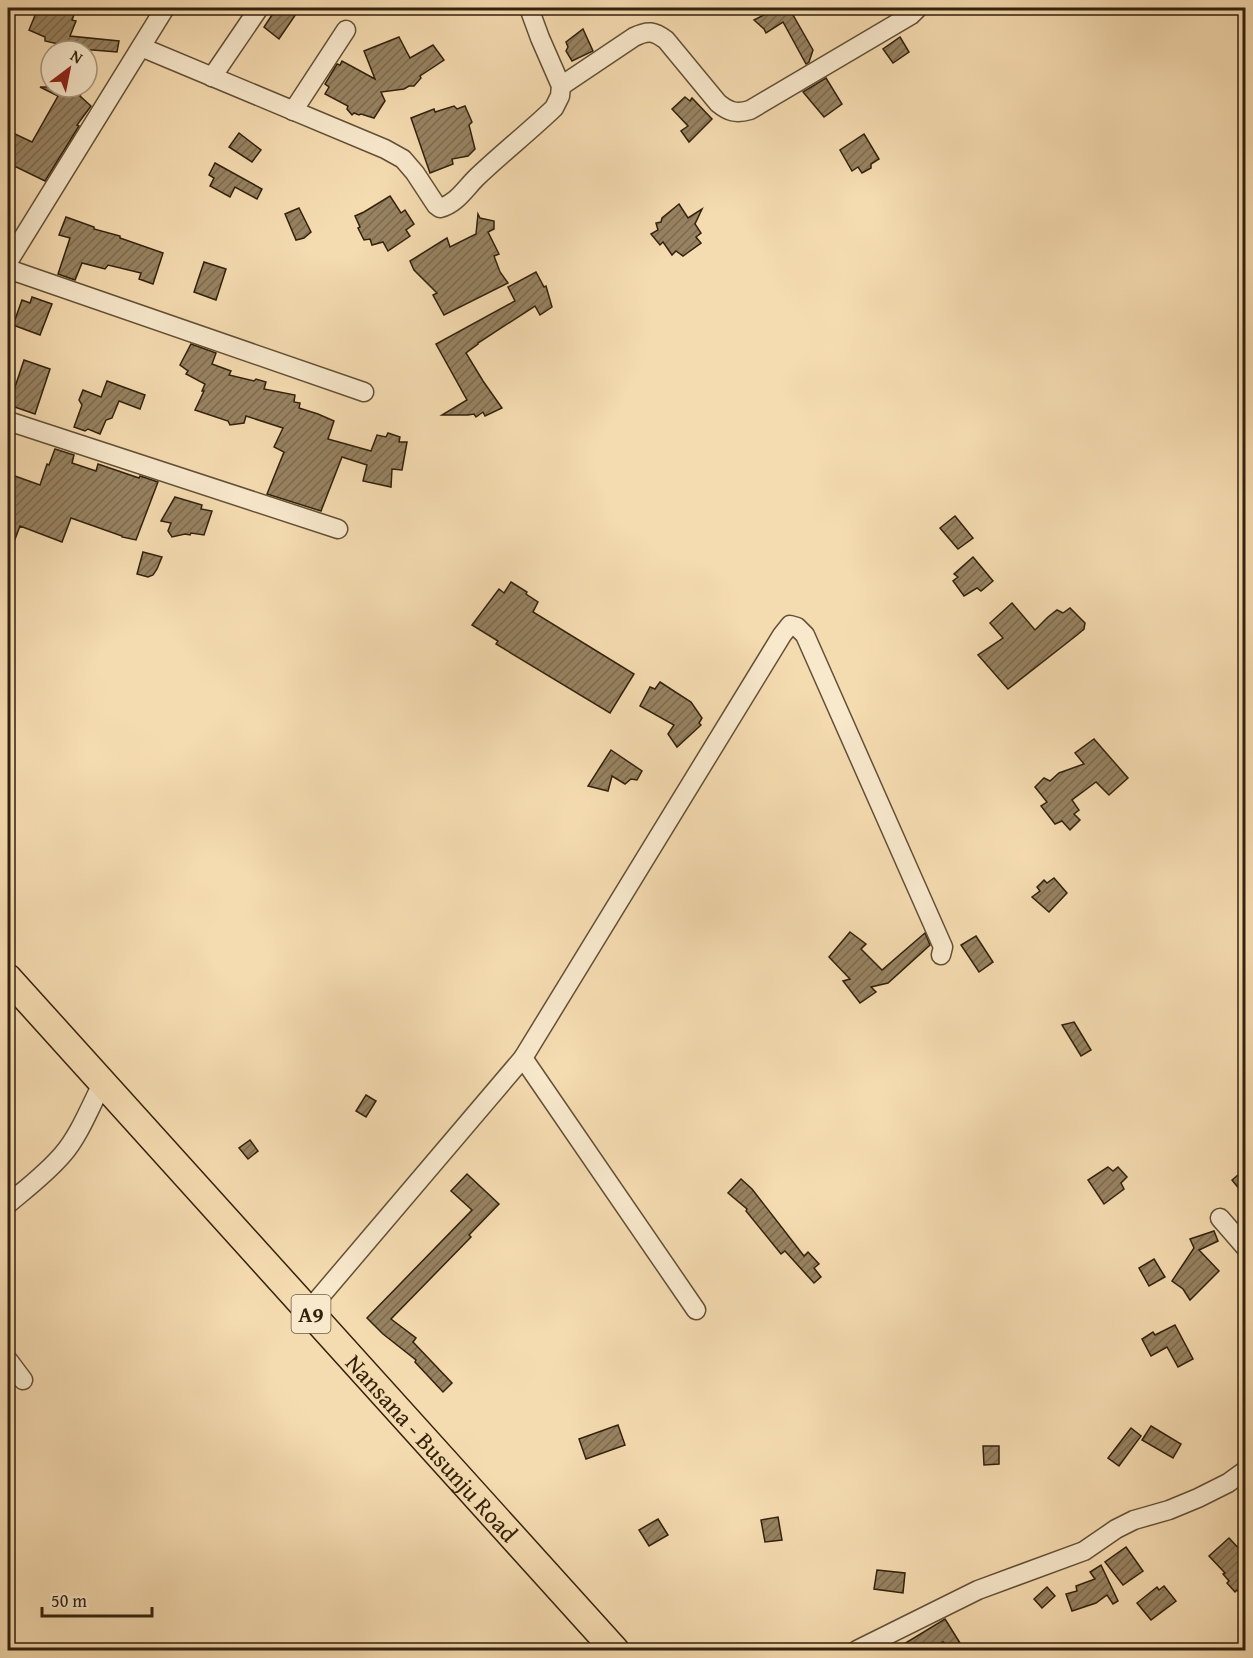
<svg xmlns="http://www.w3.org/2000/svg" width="1253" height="1658" viewBox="0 0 1253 1658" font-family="'Gentium Book Plus',serif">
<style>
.building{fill:url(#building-hatch);stroke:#32210c;stroke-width:1.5}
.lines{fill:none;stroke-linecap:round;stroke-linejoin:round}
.street-casing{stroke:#635035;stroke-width:21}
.primary-casing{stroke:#32210c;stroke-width:30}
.street{stroke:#f8e8cc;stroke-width:18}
.primary{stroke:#f5dbb0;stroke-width:27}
.labels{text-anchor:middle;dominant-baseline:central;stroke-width:6;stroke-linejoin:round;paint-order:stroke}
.shield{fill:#f8e8cc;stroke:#6d5d46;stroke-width:1.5}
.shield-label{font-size:22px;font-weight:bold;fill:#32210c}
.street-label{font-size:24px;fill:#32210c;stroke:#f8e8cc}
</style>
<defs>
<pattern id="building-hatch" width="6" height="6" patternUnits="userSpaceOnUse" patternTransform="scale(1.5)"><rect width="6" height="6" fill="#978261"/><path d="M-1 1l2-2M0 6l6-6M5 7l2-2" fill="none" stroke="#7c6a4e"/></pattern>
</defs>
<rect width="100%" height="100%" fill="#f5dbb0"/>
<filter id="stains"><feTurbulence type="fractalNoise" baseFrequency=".00333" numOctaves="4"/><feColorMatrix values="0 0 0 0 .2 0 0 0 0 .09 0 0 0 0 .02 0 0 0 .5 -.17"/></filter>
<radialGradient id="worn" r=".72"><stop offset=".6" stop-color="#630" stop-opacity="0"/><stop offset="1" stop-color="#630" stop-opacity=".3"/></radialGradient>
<g class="building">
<path d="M38,8h35l-1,2 3,2 -3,8 4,1 -6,15 49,5 -2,11 -37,-3 -35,-8v-4l-16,-7z"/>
<path d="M270,8h17l9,6 -17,25 -15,-12 8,-12 -3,-2z"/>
<path d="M777,8h12l24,42 -4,12 -3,2 -23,-42 -17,11 -2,-4 -10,-9z"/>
<path d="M583,29l10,22 -21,10 -6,-10 2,-4 -2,-5z"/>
<path d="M399,37l11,21 23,-13 11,15 -24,16 1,2 -7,8h-5l-5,3 -23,3 4,9 -11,17 -13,-4 -2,1 -5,-2 -2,2 -5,-6 1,-3 -23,-12 4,-7 -4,-3 12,-20 3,1 2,-4 33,18 -11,-28z"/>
<path d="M900,37l9,15 -16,11 -10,-14z"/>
<path d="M826,78l16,26 -18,13 -21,-25z"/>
<path d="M40,87h32l10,5 -2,4 11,10 -14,19 2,1 -34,55 -37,-18v-19l5,-11 19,9 26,-46z"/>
<path d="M685,97l5,4 2,-3 20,21 -23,23 -8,-11 7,-5 -16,-17z"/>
<path d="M454,106l3,3 8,-3 7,16 -3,3 6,24 -7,7 -16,3 1,5 -23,9 -19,-55 23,-9 1,3z"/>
<path d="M239,133l22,17 -9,12 -23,-15z"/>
<path d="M864,134l15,25 -8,5v4l-9,5 -4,-6 -6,4 -12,-21z"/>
<path d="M215,163l47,26 -5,10 -22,-12 -5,10 -20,-11 4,-8 -5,-3z"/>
<path d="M390,196l11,17 4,-3 9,14 -8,6 4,6 -22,15 -5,-9 -11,3 -2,-6 -6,1 -6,-12 2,-1 -5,-11 9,-4z"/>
<path d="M679,204l9,14 14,-9 -7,15 6,9 -5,4 5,6 -18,13 -7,-5 -4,4 -9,-13 -3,3 -9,-11 7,-4 -2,-7 5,-1 1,-4z"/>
<path d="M299,208l12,24 -7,6 -8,2 -11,-26z"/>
<path d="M478,214l2,4 14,3v8l-6,3 11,22 -5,2 6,16 8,11 -64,32 -11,-20 4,-2 -23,-23 -4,-9 37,-23 3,9 26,-13z"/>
<path d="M66,217l28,10v2l26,7v2l43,15 -10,31 -14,-5 2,-6 -33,-8 -3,4 -23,-6 -7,17 -17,-6 12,-36 -11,-3z"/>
<path d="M204,262l22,7 -10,31 -22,-8z"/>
<path d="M536,272l8,15 2,-1 6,21 -12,8 -5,-9 -57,37v1l-12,9 17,28 19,27 -17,8 -2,-4 -7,5 -2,-3 -6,1h-26l25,-15 -31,-56 79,-43 -7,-14z"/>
<path d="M32,297l20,7 -12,31 -27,-10 9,-25 8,3z"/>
<path d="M191,344l25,9 -4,11 19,7 -2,4 25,6 2,-2 10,3 -2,7 31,6 -1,7 6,1 -1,5 19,6 16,7 -6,18 43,12 6,-16 9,2 2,-4 12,4 -1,5h8l-5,28 -10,-1 -1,18 -28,-6 4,-16 -25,-8 -21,54 -54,-17 17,-42 -10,-5 9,-19 -37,-12 -2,7 -14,2 -2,-4 -33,-11 9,-19h-2l3,-7 -19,-10 2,-3 -8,-6z"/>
<path d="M24,360l26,9 -15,45 -26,-9z"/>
<path d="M107,381l38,14 -5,14 -21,-8 -7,17 -6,2 -6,14 -12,-5 -3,2 -11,-4 8,-22 -3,-5 4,-10 18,7z"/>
<path d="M55,449l19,6 -2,8 24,8 2,-7 41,14 1,-2 18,6 -22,58 -14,-3v-1l-51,-18 -9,24 -42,-16 -11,29h-1v-39l5,-16 -5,-2v-16l4,-7 28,10 7,-21 2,1z"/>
<path d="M175,497l27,8 -1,4 11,2 -8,24 -13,-2 -1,2 -5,-1 -13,3 -4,-6 3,-8 -10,-2z"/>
<path d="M955,516l18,22 -15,11 -18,-21z"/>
<path d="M143,552l19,5 -5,12 -4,6 -5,2 -11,-3z"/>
<path d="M973,557l20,24 -12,10 -4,-3 -13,8 -11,-15 5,-4 -4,-3z"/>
<path d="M511,582l16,10 -1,2 12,8 -5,10 101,62 -24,39 -114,-69 2,-3 -26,-16 27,-36 5,4z"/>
<path d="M1012,603l23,27 13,-13 9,-7 6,3 7,-5 15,15 -1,6 -7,6 -69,54 -30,-34 25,-17 -13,-15z"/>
<path d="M660,682l31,20 11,16 -3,5 2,2 -24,22 -9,-13 6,-9 -34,-19 10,-19 5,2z"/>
<path d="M1094,739l34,39 -19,17 -13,-13 -24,18 7,10 -5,4 6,6 -10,10 -8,-9 -7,3 -14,-18 6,-4 -12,-15 9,-9 6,3 9,-8 25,-9 -9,-11z"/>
<path d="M611,750l31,21 -5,9 -6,-1 -6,5 -13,-8 -4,15 -20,-5z"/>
<path d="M1054,878l13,15 -18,19 -17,-15 8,-6 -3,-4 7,-7 3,3z"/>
<path d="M850,932l16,12 -5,5 21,21 43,-37 5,12 -42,38 -17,4 5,5 -16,11 -17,-22 7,-2 -21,-22z"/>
<path d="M976,936l17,26 -14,10 -18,-27z"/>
<path d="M1074,1022l17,28 -10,6 -19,-31z"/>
<path d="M366,1095l10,6 -10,16 -10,-6z"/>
<path d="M250,1140l8,11 -10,8 -9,-11z"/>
<path d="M1108,1167l5,4 5,-4 9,10 -6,6 3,6 -20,15 -16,-24z"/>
<path d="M1245,1169v27l-13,-16z"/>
<path d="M467,1174l32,30 -30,31 2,2 -80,82 25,19 -3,4 39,41 -9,9 -28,-30 1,-2 -33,-26 -16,-16 105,-108 -21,-19z"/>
<path d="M741,1179l11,10 52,67 4,-4 11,12 -5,4 7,9 -7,6 -29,-32 -4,3 -35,-43 1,-2 -19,-16z"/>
<path d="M1214,1231l4,10 -19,9 20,21 -29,29 -7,-11 -11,-8 22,-33 -4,-9z"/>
<path d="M1154,1259l11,18 -16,9 -10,-18z"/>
<path d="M1175,1325l18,34 -15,8 -11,-20 -16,9 -9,-17 11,-7 2,3z"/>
<path d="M618,1425l7,20 -39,14 -7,-20z"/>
<path d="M1151,1426l30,18 -8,14 -31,-18z"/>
<path d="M1131,1428l10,8 -22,30 -11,-8z"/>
<path d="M983,1446h16v18l-15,1z"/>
<path d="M778,1517l4,23 -17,2 -4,-22z"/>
<path d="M658,1519l10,16 -19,11 -10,-16z"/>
<path d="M1229,1538l15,16 -5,5 6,8v33l-8,-10 -2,2 -8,-9 2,-2 -6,-7 2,-1 -16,-17z"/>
<path d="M1126,1547l17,24 -20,14 -18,-23z"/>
<path d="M1101,1565l17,36 -5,3 -6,-9 -11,8 -24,8 -6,-17 11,-3 -1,-5 19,-7 -5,-7z"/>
<path d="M877,1570l28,3 -2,20 -29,-4z"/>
<path d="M1164,1586l12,15 -25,19 -14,-17 20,-16 2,3z"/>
<path d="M1047,1587l8,9 -13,12 -8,-9z"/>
<path d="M945,1619l15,24 -6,7 -11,-8 -12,8h-37z"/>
</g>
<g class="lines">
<g class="street-casing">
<g id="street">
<path d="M141,47l244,102 18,10 12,14 21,32 4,3c16,-4 25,-19 36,-30 25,-24 53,-46 78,-70l6,-12 1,-10 -21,-48 -11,-30"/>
<path d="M212,77l47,-69"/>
<path d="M561,86l73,-49c14,-7 20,-6 32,3l52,63c11,9 18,11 32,7l161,-95 7,-7"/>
<path d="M293,111l53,-81"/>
<path d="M8,262l157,-254"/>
<path d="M8,269l356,123"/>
<path d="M8,421l330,108"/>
<path d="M523,1058l173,252"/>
<path d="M8,1204c19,-16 39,-31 55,-50 16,-18 28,-49 39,-70"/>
<path d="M1220,1218l26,30"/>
<path d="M308,1311l215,-253 259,-423 8,-10 7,2 8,8 138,312 -2,8"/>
<path d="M8,1360l15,20"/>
<path d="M857,1650l121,-60 106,-39 32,-22 18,-9 35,-10 29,-12 30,-15 18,-13"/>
</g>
</g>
<g class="primary-casing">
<g id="primary">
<path id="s1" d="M8,978l607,672"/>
</g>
</g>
<use href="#street" class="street"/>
<use href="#primary" class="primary"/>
</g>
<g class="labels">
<rect class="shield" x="291.5" y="1295" width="39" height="38" rx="4.5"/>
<g class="shield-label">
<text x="311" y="1314">A9</text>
</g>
<g class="street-label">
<text stroke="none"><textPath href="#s1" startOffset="633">Nansana - Busunju Road</textPath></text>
</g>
</g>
<rect width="1253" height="1658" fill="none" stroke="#f5dbb0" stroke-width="30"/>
<rect x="9" y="9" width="1235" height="1640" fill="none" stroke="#32210c" stroke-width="3"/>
<rect x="15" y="15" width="1223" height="1628" fill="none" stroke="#32210c" stroke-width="1.5"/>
<g transform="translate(69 69) rotate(32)"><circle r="28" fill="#f8e8cc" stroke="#a9987f" stroke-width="1.5"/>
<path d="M0-4.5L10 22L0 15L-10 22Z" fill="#8f2418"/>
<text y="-9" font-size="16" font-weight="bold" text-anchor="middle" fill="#32210c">N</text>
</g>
<path d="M42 1607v9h110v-9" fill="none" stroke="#32210c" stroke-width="3"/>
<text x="51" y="1607" font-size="18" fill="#32210c" stroke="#f8e8cc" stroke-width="4.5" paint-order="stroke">50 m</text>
<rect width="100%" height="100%" filter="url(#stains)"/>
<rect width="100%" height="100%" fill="url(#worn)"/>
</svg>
